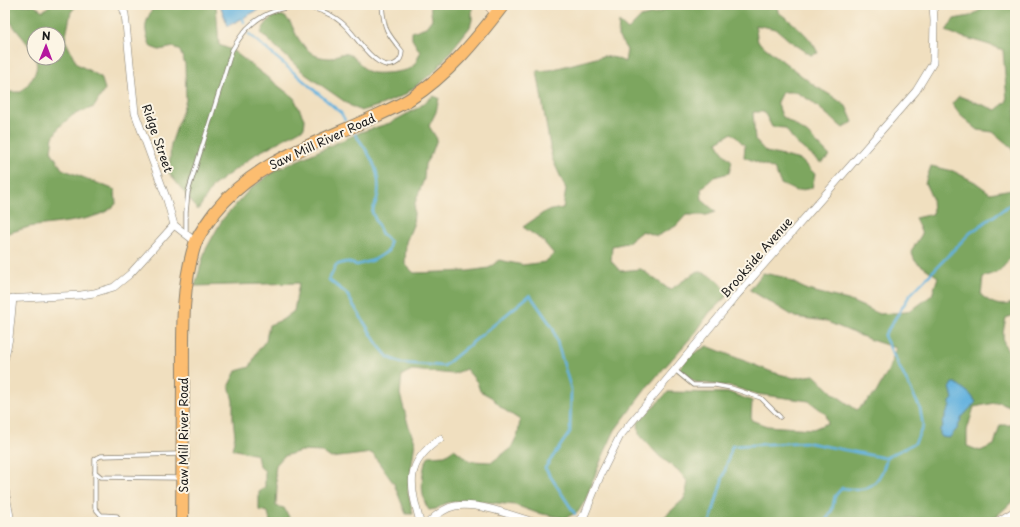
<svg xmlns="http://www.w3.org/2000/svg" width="1020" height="527" viewBox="0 0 1020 527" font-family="'Playpen Sans',sans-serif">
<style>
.forest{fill:#7da65e;stroke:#4c613d}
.water{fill:#65b2de;stroke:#40677d}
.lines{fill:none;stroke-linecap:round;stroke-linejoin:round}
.stream{stroke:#65b2de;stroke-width:2.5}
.lane-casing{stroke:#867e6e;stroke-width:5}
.street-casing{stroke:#867e6e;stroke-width:8}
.secondary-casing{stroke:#867e6e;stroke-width:10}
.highway-casing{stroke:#867e6e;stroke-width:14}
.lane{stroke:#fff;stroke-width:3.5}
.street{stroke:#fff;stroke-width:7}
.secondary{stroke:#fee5c5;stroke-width:9}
.highway{stroke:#fcbd6f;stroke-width:12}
.labels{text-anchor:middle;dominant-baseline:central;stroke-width:4;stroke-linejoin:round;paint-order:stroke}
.street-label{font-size:12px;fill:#1c1c1c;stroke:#fcf5e5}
</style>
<rect width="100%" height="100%" fill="#fcf5e5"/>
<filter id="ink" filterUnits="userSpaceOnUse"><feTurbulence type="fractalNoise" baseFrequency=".025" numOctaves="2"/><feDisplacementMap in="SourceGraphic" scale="8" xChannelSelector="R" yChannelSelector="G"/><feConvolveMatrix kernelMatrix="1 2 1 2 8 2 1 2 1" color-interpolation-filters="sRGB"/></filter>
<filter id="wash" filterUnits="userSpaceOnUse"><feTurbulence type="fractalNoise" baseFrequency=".012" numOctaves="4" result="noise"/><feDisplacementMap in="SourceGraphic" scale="16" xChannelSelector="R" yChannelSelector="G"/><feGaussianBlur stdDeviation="0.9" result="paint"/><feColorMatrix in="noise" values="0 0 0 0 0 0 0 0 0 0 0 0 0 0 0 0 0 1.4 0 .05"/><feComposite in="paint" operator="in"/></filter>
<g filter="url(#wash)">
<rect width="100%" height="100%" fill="#f0dfbf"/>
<g class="forest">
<path d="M6,5h27l10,6 7,-6h27l-6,7 -6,28 12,24 24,13 4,12 -11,18 -21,8 -13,11 -7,11 -2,14 11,18 53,21 1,14c-16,18 -64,19 -87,23 -8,2 -16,5 -24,7v-87l5,-12 -1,-15 -4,-1v-28l3,1h13c8,-9 20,-21 14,-34h23v-24h-24v21c-7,-18 -29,-30 -28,-50z"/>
<path d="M155,5h61l3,40 13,5 62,48 11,23 -1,7 -48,26 -43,32 -15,24 -29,-37 2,-29 15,-44 -1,-36 -5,-13 -6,-4 -15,3 -8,-3c-8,-19 -7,-24 4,-42z"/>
<path d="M430,5h42v15l-2,7 -36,45 -30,23 -23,10 -20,6 -10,-5 -46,-32 -44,-41c3,-8 11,-20 22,-17 8,3 11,16 15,22 3,5 10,13 15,16 4,3 13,4 18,4 6,-2 10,-6 17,-4 9,3 13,14 21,18 7,3 36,0 42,-4 5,-5 7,-9 9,-16l-8,-13v-7l14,-5 6,-8z"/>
<path d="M665,5h112l1,7c15,11 32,23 40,41l-7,2 -21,-14 -14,-12 -21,-4 3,17 57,44 17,10 14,10 7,16 -10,6 -32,-27 -15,-9h-14l-5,10 5,14 26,18 22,22 -9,7 -25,-20 -11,-15 -13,-1 -8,-15h-11l2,28 11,12 35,8 14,14 -3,14 -16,3 -15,-7 -7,-15 -30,-12 1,-11 -13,-13 -15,9 7,12 8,7 -3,12 -15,4 -13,12 1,11 14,12 -9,3h-21l-10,11 -19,10 -15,-5 -15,12 -15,3 -1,15 9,10 21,-2 29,21 27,-19c16,4 24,10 31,24l-19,18 -13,19 -48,54 -33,44 -14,30 -16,41 -7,11 -13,6 -28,-5 -22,-8 -47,-5 -22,3 -10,6 -7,1c-8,-10 -8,-30 -5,-42 0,-4 3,-8 5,-12l16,-1 9,-6 16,12 22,1 19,-14 7,-14 2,-14 -17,-11 -12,-12 -11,-6 -3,-9 -11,-13 -13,5 -41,-4 -10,5 -2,19 8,30 7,18 -7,50 5,22h-7l-12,-30 -22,-31 -41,5 -9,-6 -21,-1 -17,5 -8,9 -1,8 2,13 -1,20 8,2 5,9v5h-19l-2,-10 -9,-2v-18l6,-5v-16l-6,-5 -2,-11 -25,-6 3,-13 -2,-17v-18l-4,-16 7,-14 14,-4 7,-15 9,-12 3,-15 13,-5 12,-9 5,-28 -104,3 10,-35 17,-31 28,-31 26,-19 85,-38 29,-9 28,-15 15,-12 6,2 -3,14 -7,14 8,13 -5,14 -7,11 -1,15 -9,24 -2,22 -7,17 -1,22 9,9 54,-2 21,-3 10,-8 24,5 22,-3 9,-8 -12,-14 -19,-13 23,-16 17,-3 3,-19 -14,-31 -15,-87 13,-1 54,-14 12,2 9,4 2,-12 -9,-14 1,-14 9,8 13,-13 23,-6z"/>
<path d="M984,5h31v154l-3,-11 -19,-16 -15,-2 -18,-15 -8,-11 7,-8 37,14 11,-9 -4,-51c-18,-8 -39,-11 -57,-19l8,-12 16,-3 14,-8z"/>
<path d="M931,166l22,5 22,11 15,11 22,-4 3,-11v74l-15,19 -17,6 -2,18c11,9 20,13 34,7v12l-9,4c-4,18 -6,27 9,40v50l-16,-6 -25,5 -7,23v16l13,5 14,-6 6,-20h15v74l-17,16 -16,7h-33l-39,-4 -21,4h-230l26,-24 3,-16 -10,-12 -19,-14 -20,-22 -1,-12 30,-30 63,1 21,8 -1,19 16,6 46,3 15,-6 -2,-9 -17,-13 -53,-7 -23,-7 -38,-5 -17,-12 13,-15 16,-9 65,26 22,6 20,-3 20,19 23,16 19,-17 14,-26 6,-19 -25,-8 -46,-19 -30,-4 -45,-27 13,-17 20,4 24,13 41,10 32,14 26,-2 10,-5 16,-12 6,-18 -23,-16 -4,-10 11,-17 -7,-16 18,-4 -1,-16 -7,-15z"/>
</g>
<g class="water">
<path d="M220,5h41l-3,5 -30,16z"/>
<path d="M952,383h4l14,11 6,8 -14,15 -5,12 -8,9 -7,-1 -2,-3v-5l3,-3 -1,-4 3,-4v-2l5,-9v-5l3,-3 -3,-12z"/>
</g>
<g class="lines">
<g class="stream">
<path d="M242,15l2,7"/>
<path d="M249,34l92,79 4,7"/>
<path d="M355,134c14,19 26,36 23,60 -1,6 -4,13 -6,18l10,22 8,8 -2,9 -14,9 -17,5 -11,-3 -10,3 -7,15 17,13 32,52 10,12 13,6 43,3 86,-71 23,33 18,61 -1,43 -25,36 30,46"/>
<path d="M710,522l22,-76 73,-4 80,16 30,-15 8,-17 -3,-18 -36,-72 26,-41 60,-62 45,-32"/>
<path d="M825,522l7,-12 3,-14 7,-8c20,3 30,3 40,-16 2,-5 4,-9 5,-15"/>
</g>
</g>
</g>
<g filter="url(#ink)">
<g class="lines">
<g class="lane-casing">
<g id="lane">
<path d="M186,234v-22l2,-20 44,-142c6,-10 12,-20 21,-27 26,-21 62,-21 88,-1 14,11 22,30 38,40 11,7 23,2 23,-11 -16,-19 -18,-22 -20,-46"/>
<path d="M675,370l18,15h22l16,3 30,10 19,19"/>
<path d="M95,472v36l6,7 16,1 1,6"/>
<path d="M179,478l-78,-1 -6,-5v-13l6,-3 79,-2"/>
</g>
</g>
<g class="street-casing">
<g id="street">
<path d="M122,5l3,9 10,99 32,87 7,25 22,17"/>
<path d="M5,299l76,-4 13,-2 20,-6 16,-13 44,-49"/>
<path d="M5,357l4,-19 4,-40"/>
<path d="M5,490l6,32"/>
<path d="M420,522c-10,-37 -16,-59 20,-83"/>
<path d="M429,522c7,-7 16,-14 26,-16 23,-4 56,9 78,16"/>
<path d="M577,522l8,-8 16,-40 19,-38 117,-141 179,-204 17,-28 1,-42 -1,-16"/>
<path d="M997,522l18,-11"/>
</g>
</g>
<g class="secondary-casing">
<path id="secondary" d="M488,5l8,9"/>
</g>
<g class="highway-casing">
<path id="highway" d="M182,522c0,-47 1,-93 1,-140 0,-46 -2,-94 12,-138 4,-11 13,-22 20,-32 39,-49 97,-67 152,-92 15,-7 30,-13 43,-21 38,-24 66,-59 93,-94"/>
</g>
<use href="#lane" class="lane"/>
<use href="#street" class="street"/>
<use href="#secondary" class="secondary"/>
<use href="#highway" class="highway"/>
</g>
</g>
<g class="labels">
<g class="street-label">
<text transform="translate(158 138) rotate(71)">Ridge Street</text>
<text transform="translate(322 141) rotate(-25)">Saw Mill River Road</text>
<text transform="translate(756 257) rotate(-49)">Brookside Avenue</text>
<text transform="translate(183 435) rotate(-90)">Saw Mill River Road</text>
</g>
</g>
<rect width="1020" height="527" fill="none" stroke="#fcf5e5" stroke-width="20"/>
<g transform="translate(46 46) rotate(1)"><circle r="19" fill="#fcf5e5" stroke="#a29e95"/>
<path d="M0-3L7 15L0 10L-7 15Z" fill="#b5179e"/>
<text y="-6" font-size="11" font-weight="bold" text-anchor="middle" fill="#1c1c1c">N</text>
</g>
</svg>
